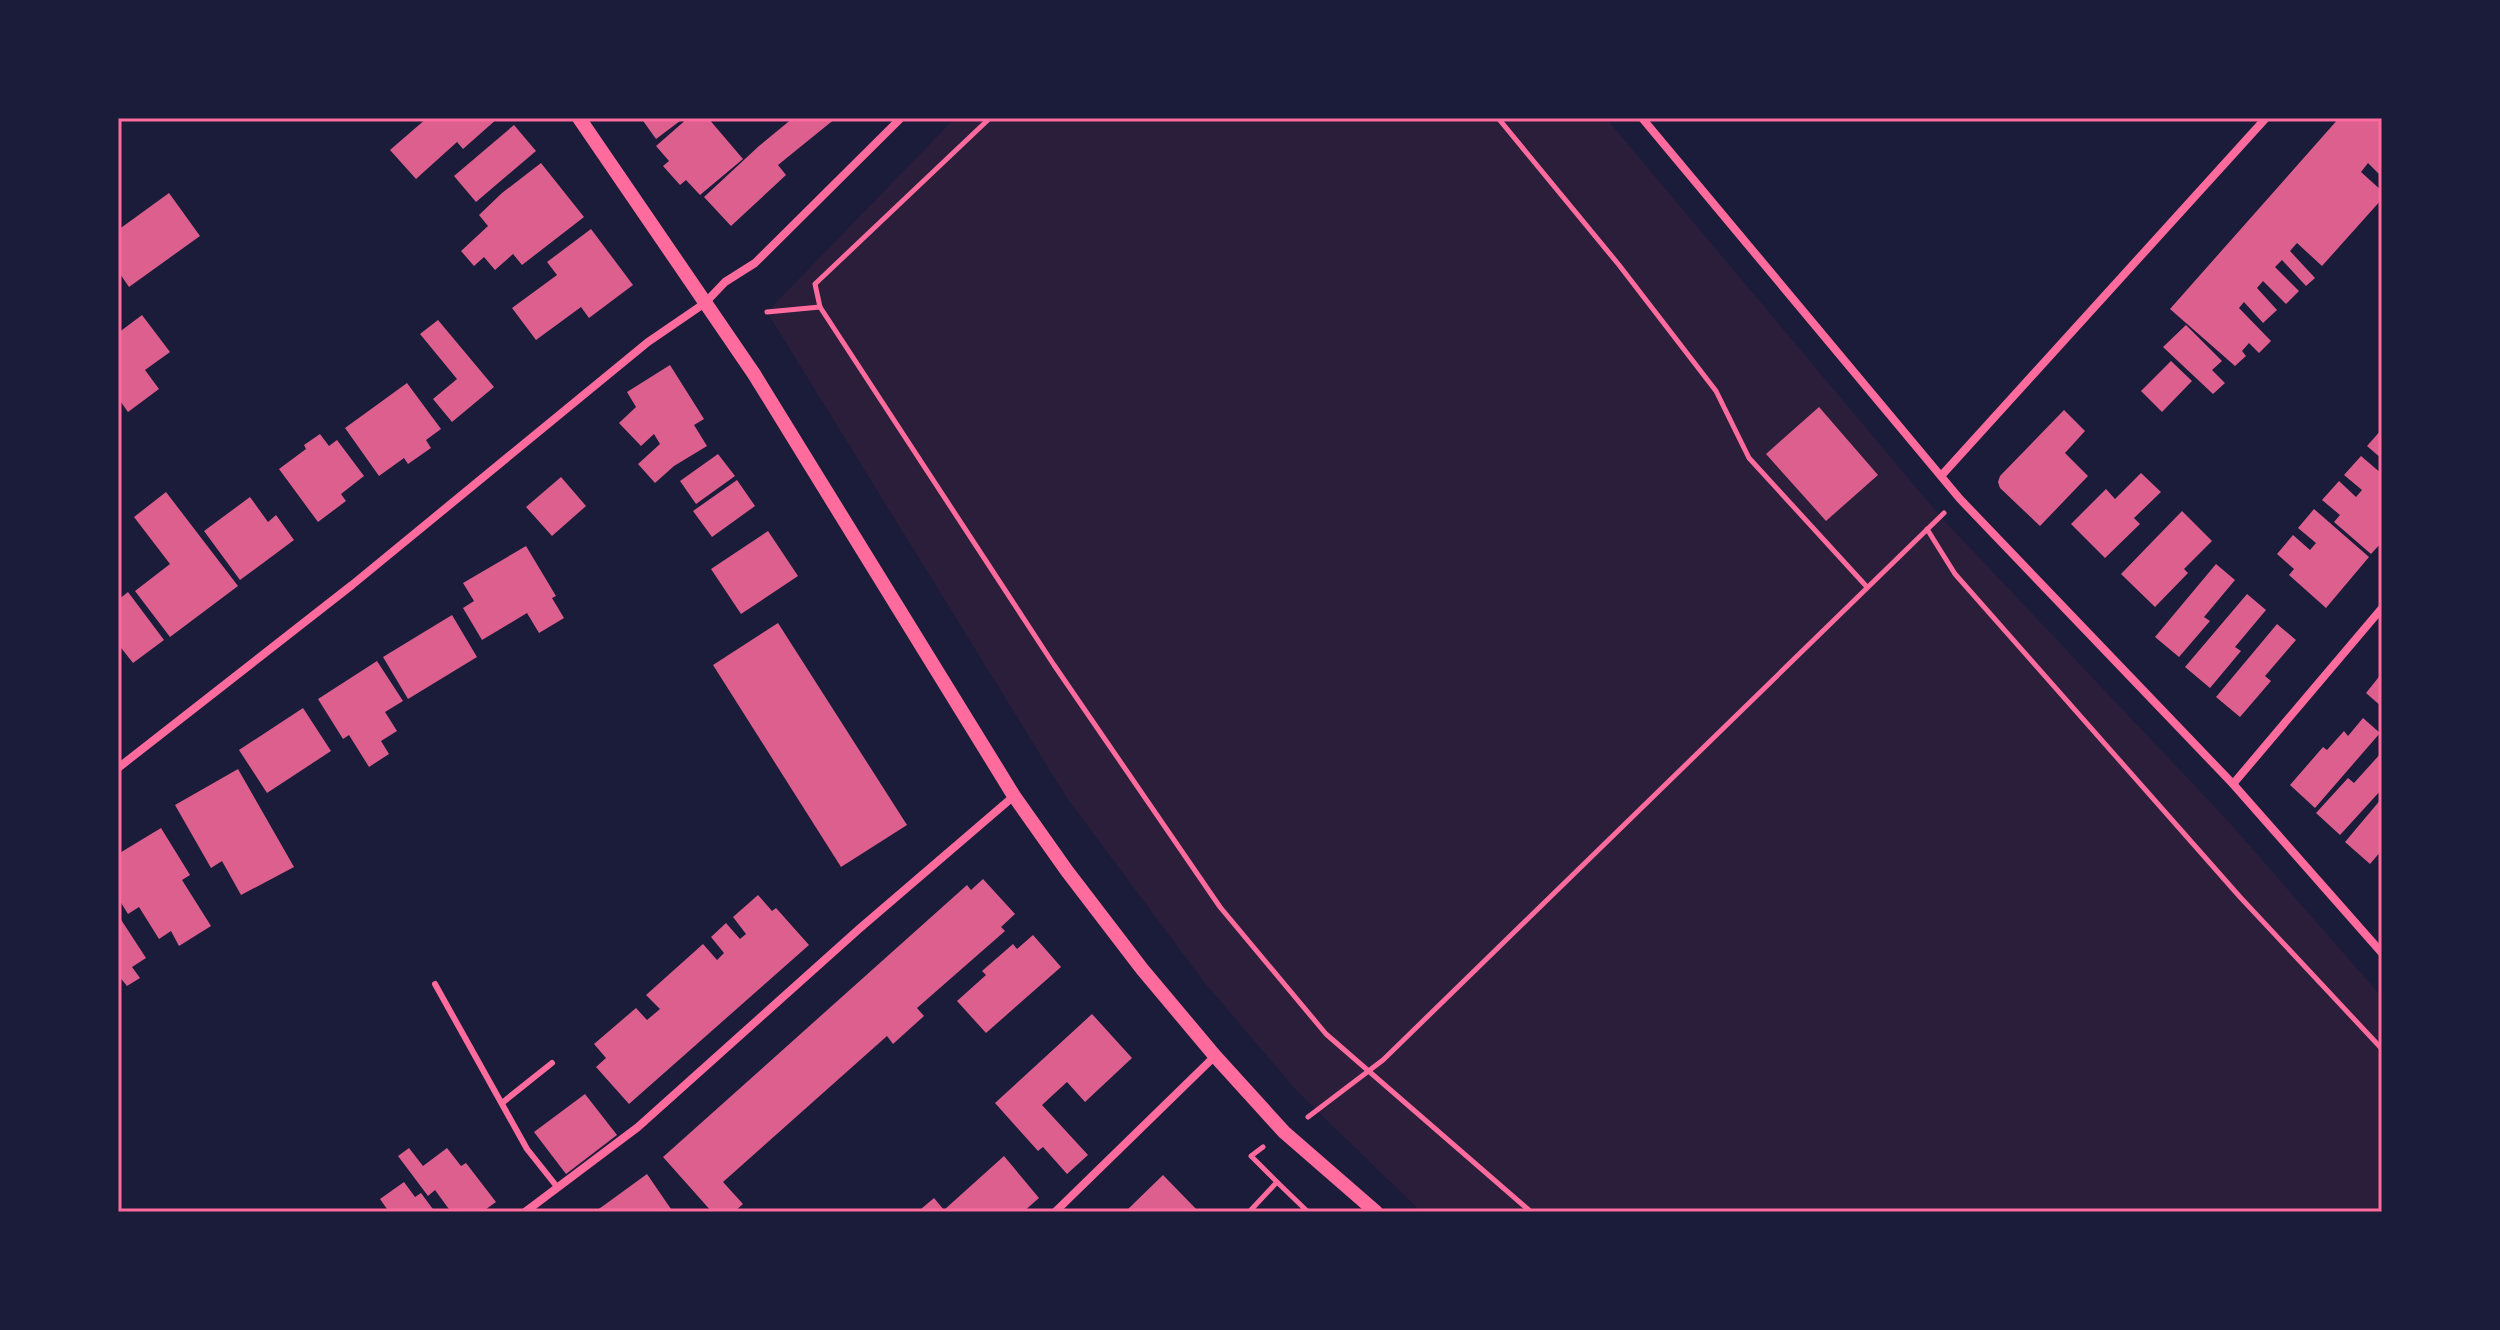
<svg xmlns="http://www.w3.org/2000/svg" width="2500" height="1330" viewBox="0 0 2500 1330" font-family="'Archivo Narrow',sans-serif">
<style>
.green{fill:#2a1e3b}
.building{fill:#dd5f8e}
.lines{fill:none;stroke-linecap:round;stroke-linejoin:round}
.path{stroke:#ff6b9d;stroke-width:5}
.service{stroke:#ff6b9d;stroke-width:6}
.minor{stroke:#ff6b9d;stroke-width:8}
.tertiary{stroke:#ff6b9d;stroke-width:14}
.neatline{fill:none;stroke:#ff6b9d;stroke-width:3}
</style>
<rect width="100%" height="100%" fill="#1b1b3a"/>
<path class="green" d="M955,118h651l334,398 289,306 153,175v215h-961l-125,-122 -92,-108 -137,-184 -300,-486z"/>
<g class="building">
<path d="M427,118h71l-35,31 -6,-7 -41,37 -26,-29z"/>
<path d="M641,118h43l-28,21z"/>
<path d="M688,118h20l35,41 -43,36 -14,-15 -6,5 -17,-19 6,-5 -13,-15z"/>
<path d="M793,118h43l-58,47 8,10 -55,51 -27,-29 55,-51z"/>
<path d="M2339,118h43v29l-3,4 3,4v22l-14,-14 -7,9 21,19v8l-60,67 -25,-23 -7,8 25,27 -9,8 -24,-26 -7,7 24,24 -13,13 -23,-23 -6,7 20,22 -14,13 -19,-21 -5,6 32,33 -12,12 -10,-10 -7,8 4,5 -11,10 -65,-57z"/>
<path d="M514,125l22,26 -60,51 -22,-26z"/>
<path d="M541,163l43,54 -62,48 -9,-11 -18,16 -11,-13 -10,9 -13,-15 27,-25 -9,-11 23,-22z"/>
<path d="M169,193l31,43 -71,51 -11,-16v-41z"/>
<path d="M591,229l42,56 -44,33 -8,-11 -45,33 -24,-32 45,-33 -10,-13z"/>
<path d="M142,315l28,37 -25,18 14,19 -31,23 -10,-14v-65z"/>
<path d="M438,320l56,67 -42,35 -19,-23 24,-20 -37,-45z"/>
<path d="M2186,325l36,36 -10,9 13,13 -12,11 -50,-47z"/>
<path d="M2171,361l21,20 -30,31 -21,-21z"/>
<path d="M670,365l34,54 -10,6 13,21 -33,20 -19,17 -17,-19 22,-20 -6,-10 -13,12 -22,-23 17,-16 -9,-15z"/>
<path d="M407,383l34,46 -15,11 5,8 -23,16 -4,-6 -25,18 -34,-48z"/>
<path d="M1819,407l59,68 -52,46 -60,-67z"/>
<path d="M2064,410l21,21 -20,22 23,23 -48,50 -40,-38 -2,-6 2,-6z"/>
<path d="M2382,429v30l-15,-13z"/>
<path d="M320,434l9,12 8,-6 27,36 -23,18 5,7 -28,21 -39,-53 27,-20 -2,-4z"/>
<path d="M718,454l17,22 -39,28 -16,-23z"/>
<path d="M2361,456l21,18v68l-11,12 -37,-32 6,-7 -18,-15 17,-19 17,16 6,-7 -18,-15z"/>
<path d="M2141,473l20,19 -27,26 6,6 -35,34 -34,-34 35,-35 9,10z"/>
<path d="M561,477l25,29 -34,30 -26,-29z"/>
<path d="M737,480l18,26 -43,31 -19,-26z"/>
<path d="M166,492l72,94 -68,51 -35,-46 35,-27 -36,-47z"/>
<path d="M250,497l18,25 8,-7 18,25 -54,40 -36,-49z"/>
<path d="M2314,509l55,48 -43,51 -37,-33 5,-6 -17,-15 16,-19 17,15 6,-7 -18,-15z"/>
<path d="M2182,511l30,30 -28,28 4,4 -33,34 -34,-33z"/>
<path d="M768,531l30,45 -57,38 -30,-45z"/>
<path d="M526,546l30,50 -4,2 12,20 -25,15 -12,-20 -45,27 -19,-32 11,-7 -11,-18z"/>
<path d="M2216,564l19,16 -31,37 6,4 -31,36 -24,-20z"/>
<path d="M128,592l36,48 -31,23 -15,-19v-44z"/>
<path d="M2247,594l19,16 -31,37 6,4 -31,37 -25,-21z"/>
<path d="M452,615l25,42 -69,42 -25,-42z"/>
<path d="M778,623l129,202 -66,42 -128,-202z"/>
<path d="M2277,624l19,16 -31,36 6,5 -31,36 -24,-20z"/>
<path d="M377,661l26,40 -18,11 12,19 -16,10 8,13 -20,13 -20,-32 -6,4 -25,-40z"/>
<path d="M2382,673v34l-16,-14z"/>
<path d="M303,708l28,43 -64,42 -28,-43z"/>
<path d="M2363,718l17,15 -65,75 -25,-23 33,-38 4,3 17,-19 4,5z"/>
<path d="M2382,752v37l-42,46 -24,-22 32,-35 6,5z"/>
<path d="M238,769l56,98 -53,28 -19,-34 -11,7 -36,-63z"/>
<path d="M2382,798v52l-12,14 -25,-22z"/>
<path d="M161,828l29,47 -8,5 29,46 -32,20 -8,-15 -12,8 -20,-32 -11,7 -10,-16v-44z"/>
<path d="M983,879l32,35 -14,13 4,4 -88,77 7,8 -31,28 -6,-8 -164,146 20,22 -9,8h-22l-49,-55 304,-272 4,5z"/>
<path d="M758,895l14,16 4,-3 33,37 -180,159 -33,-37 10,-9 -12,-14 42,-36 11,12 13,-11 -14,-14 57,-51 14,16 7,-7 -13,-16 15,-14 14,16 6,-5 -13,-17z"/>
<path d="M118,915l28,43 -14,9 8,11 -13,8 -9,-11z"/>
<path d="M1033,935l28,32 -75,66 -29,-32 29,-26 -4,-4 31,-27 4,5z"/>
<path d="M1092,1014l40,44 -47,44 -18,-20 -25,23 46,50 -21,19 -24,-27 -5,4 -43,-48z"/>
<path d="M585,1094l32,41 -51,39 -32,-42z"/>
<path d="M409,1148l14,18 24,-18 14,18 5,-3 30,39 -14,10h-31l-16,-22 -7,6 -30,-40z"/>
<path d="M1004,1156l35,42 -16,14h-99l-3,-3 13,-11 10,12z"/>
<path d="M647,1174l26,38h-79l9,-6z"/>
<path d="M1163,1175l36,37h-74z"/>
<path d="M404,1182l11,15 6,-4 14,19h-46l-9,-13z"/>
</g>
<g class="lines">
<g class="path">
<path d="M990,118l-175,166 5,23 234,358 166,242 106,127 205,178"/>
<path d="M1498,118l121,147 97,126 33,67 118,129"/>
<path d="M767,312l53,-5"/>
<path d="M1927,529l28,45 285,323 142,152"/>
<path d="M1308,1117l75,-57 561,-547"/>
<path d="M1277,1182l31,30"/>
<path d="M1249,1212l28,-30 -26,-26 12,-9"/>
</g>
<g class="service">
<path d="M435,984l92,165 31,39"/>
<path d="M502,1103l50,-40"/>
</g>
<g class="minor">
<path d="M1642,118l318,381 273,285 149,169"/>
<path d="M1941,476l325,-358"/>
<path d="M118,768l234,-183 296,-243 57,-39 20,-21 30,-19 146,-145"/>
<path d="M2233,784l149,-176"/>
<path d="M525,1212l113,-85 221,-198 155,-133"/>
<path d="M1055,1212l160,-156"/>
</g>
<path class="tertiary" d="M579,118l175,256 260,422 53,75 75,98 73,87 69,76 92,80"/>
</g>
<rect width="2500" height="1330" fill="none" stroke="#1b1b3a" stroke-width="240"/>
<rect x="120" y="120" width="2260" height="1090" class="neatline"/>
</svg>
